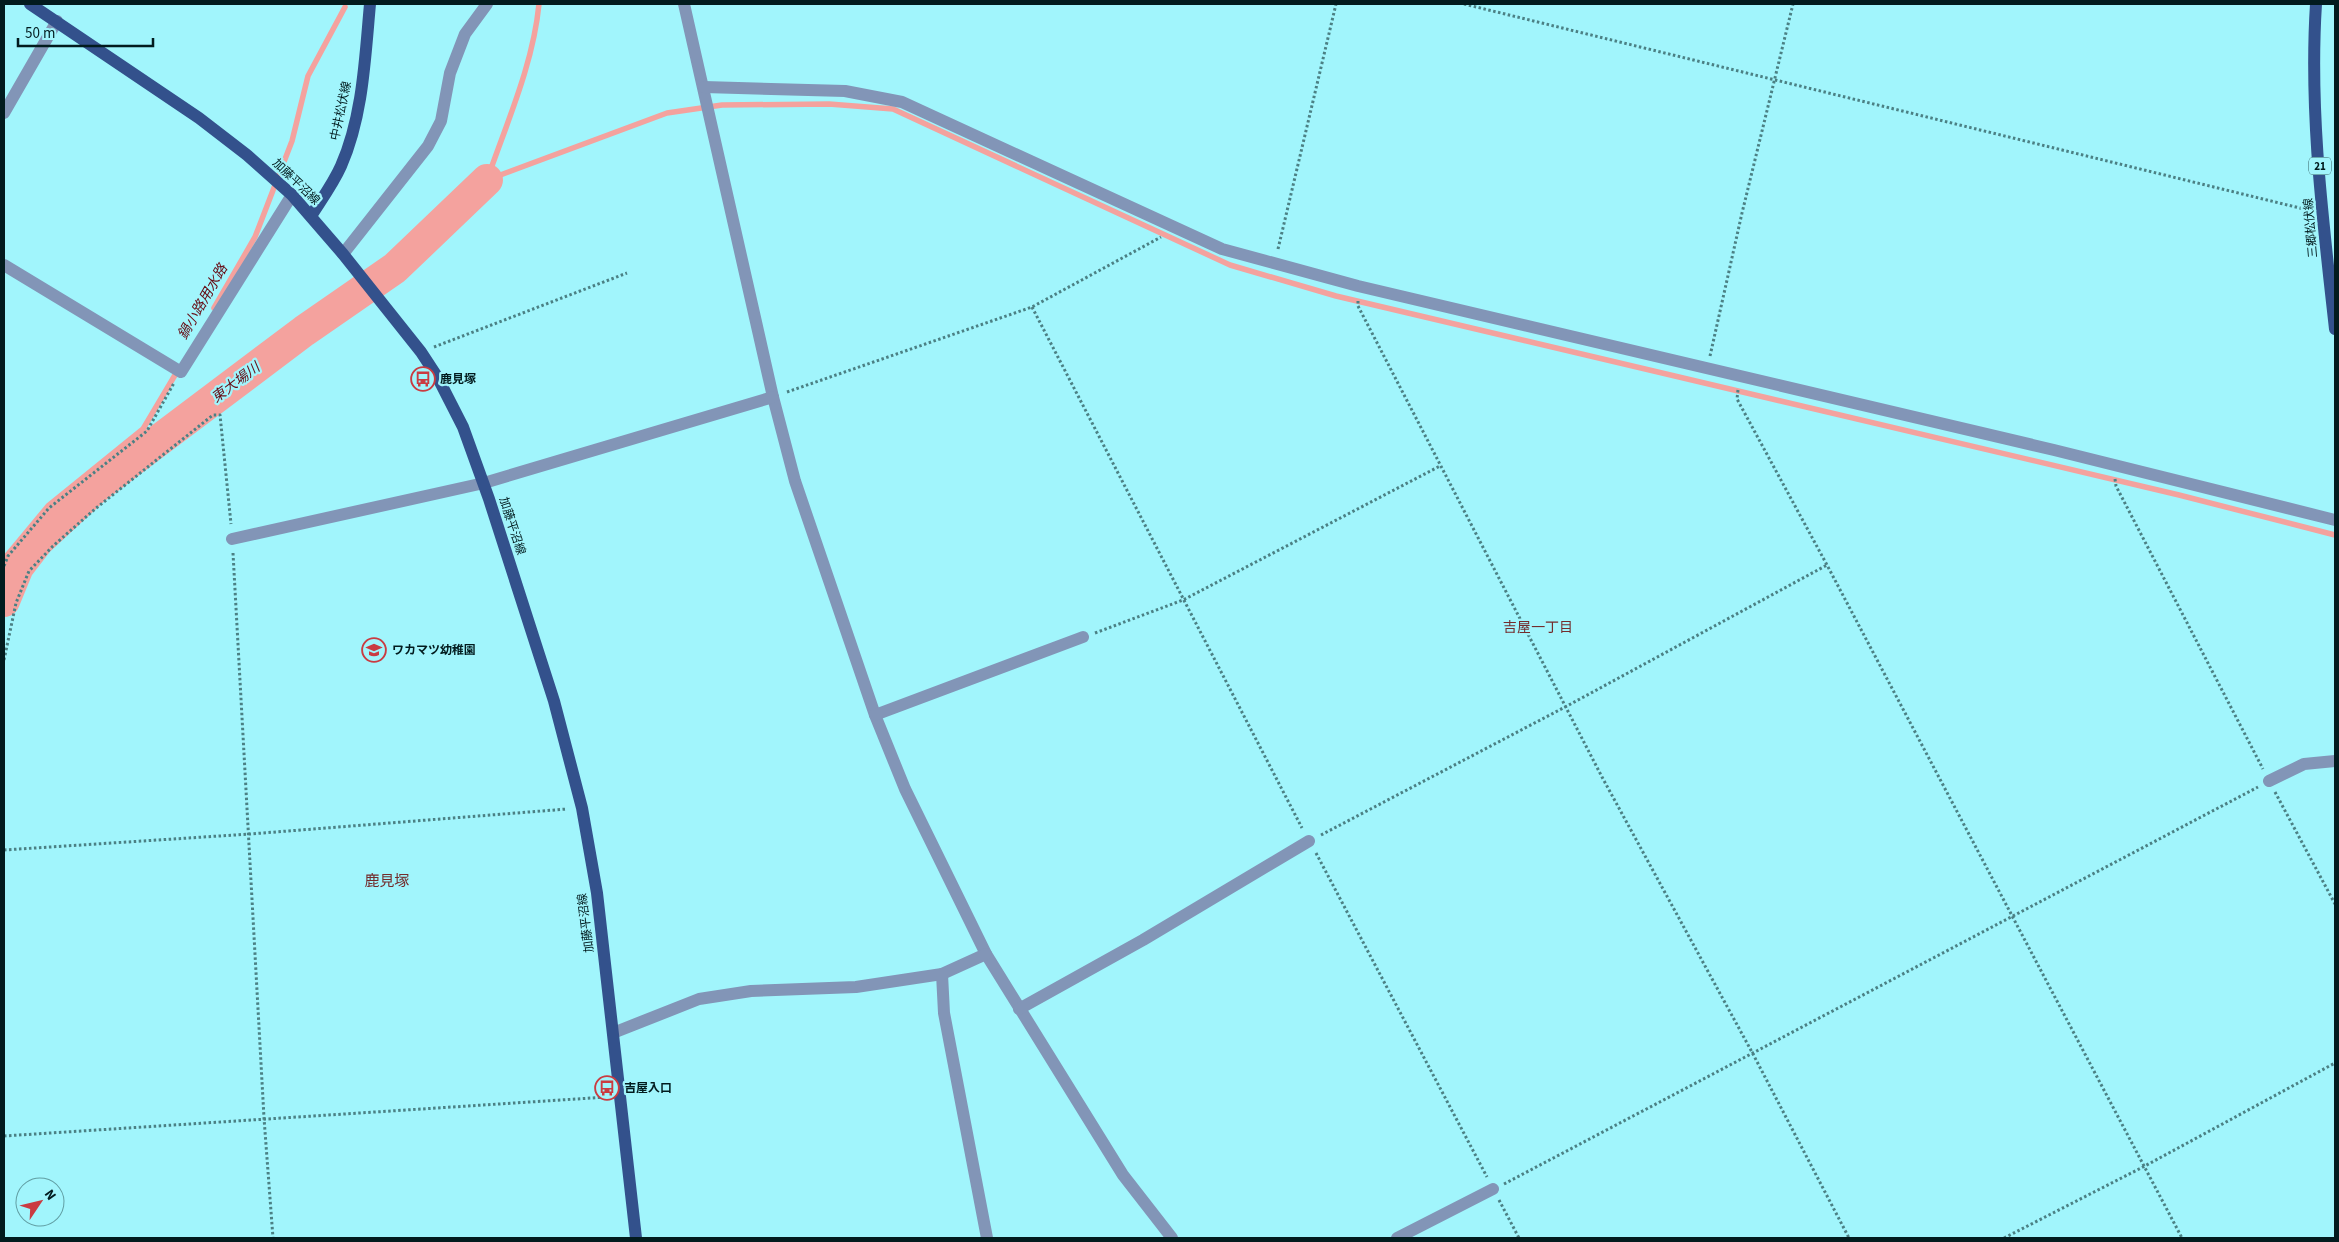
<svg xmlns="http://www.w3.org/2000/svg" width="2339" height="1242" viewBox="0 0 2339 1242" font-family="'Source Sans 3','Noto Sans JP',sans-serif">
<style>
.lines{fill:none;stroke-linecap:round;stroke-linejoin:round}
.stream{stroke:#f4a29e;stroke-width:5.5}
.river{stroke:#f4a29e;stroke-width:32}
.path{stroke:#4b8084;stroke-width:3;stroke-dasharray:2.5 2.5;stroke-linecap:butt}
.minor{stroke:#8295b7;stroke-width:12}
.major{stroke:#33518c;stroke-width:12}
.labels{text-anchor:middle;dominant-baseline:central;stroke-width:4.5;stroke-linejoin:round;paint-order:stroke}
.shield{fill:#a1f5fc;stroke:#325c61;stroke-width:1}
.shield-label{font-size:11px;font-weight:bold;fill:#021b1e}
.street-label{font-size:12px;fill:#021b1e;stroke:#a1f5fc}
.poi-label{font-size:12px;font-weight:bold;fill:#021b1e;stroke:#a1f5fc;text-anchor:start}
.water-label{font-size:14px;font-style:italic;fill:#670d16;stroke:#a1f5fc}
.neighbourhood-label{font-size:14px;fill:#732c2c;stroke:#a1f5fc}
.quarter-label{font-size:15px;fill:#732c2c;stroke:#a1f5fc}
</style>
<rect width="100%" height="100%" fill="#a1f5fc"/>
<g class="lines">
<g class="stream">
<path d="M487,180l180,-67 55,-8 107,-1 64,5 337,156 106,31 843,199 156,40"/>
<path d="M487,180c20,-58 46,-115 52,-176"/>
<path d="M214,308l41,-71 37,-96 16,-65 37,-69"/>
<path d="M4,559l44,-53 95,-77 35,-59"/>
</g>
<path class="river" d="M4,601l14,-34 20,-26 56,-52 210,-158 91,-63 92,-88"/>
<g class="path">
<path d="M1464,4l844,206"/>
<path d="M1278,249l58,-245"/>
<path d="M1358,301v5l244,471 151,277 96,184"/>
<path d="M1032,307l270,521"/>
<path d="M434,347l193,-74"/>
<path d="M1710,356l32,-143 51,-209"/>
<path d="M1738,390l-1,9 90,166 355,673"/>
<path d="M787,392l245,-85 129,-70"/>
<path d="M2115,479l1,7 147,283"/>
<path d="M233,553l31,565 9,120"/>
<path d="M4,566l4,-10 41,-48 98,-77 27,-48"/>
<path d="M1095,633l88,-33 257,-134"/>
<path d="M4,660l12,-57 13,-32 24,-25 42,-37 118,-94h7l11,109"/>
<path d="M2275,792l60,112"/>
<path d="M1321,835l246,-129 260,-141"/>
<path d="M4,850l246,-16 317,-25"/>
<path d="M1316,853l171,324"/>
<path d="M4,1136l603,-39"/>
<path d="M1504,1184l754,-397"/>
<path d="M1499,1200l20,38"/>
<path d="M2004,1238l139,-71 192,-104"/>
</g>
<g class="minor">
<path d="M684,4l89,393 22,84 80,234 30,74 81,165 137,221 49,63"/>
<path d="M704,87l141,4 57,11 320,147 136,37 696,164 281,70"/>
<path d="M4,113l53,-92"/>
<path d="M343,254l85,-108 13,-25 9,-48 15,-39 22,-30"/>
<path d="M4,265l177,107 111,-177"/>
<path d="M232,539l252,-56 289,-86"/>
<path d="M875,715l208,-78"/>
<path d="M2269,781l35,-17 31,-3"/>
<path d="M942,974l2,39 43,225"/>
<path d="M1019,1009l124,-69 166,-99"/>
<path d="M613,1033l86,-34 52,-8 105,-4 86,-13 44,-20"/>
<path d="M1397,1238l96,-49"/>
</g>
<g class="major">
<path d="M30,4l169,114 48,37 45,40 51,59 78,98 17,26 25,49 26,72 65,202 28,107 15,85 39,345"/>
<path d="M2316,4c-7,108 7,217 19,325"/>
<path d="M311,216c10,-16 22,-32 30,-50 22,-50 24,-108 29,-162"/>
</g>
</g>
<defs>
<g id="bus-ring" transform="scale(1.25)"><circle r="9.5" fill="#a1f5fc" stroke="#ca3b41" stroke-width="1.5"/><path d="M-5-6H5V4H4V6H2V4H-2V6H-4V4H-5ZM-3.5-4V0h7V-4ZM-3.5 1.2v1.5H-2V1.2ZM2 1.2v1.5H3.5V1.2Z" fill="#ca3b41"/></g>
<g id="school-ring" transform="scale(1.25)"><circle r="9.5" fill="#a1f5fc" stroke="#ca3b41" stroke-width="1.5"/><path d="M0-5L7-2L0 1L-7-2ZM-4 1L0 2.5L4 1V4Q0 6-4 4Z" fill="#ca3b41"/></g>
</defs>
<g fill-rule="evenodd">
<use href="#bus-ring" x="423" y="379"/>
<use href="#school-ring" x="374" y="650"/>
<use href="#bus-ring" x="607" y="1088"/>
</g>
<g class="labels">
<rect class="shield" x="2309" y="157.5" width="22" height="17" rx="4"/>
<g class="shield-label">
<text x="2320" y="166">21</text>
</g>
<g class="street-label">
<text transform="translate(341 111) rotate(-78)">中井松伏線</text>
<text transform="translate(296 182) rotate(44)">加藤平沼線</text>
<text transform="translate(2311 228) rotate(-95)">三郷松伏線</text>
<text transform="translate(512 526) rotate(72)">加藤平沼線</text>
<text transform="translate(586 923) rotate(-97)">加藤平沼線</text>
</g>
<g class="poi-label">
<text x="440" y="379">鹿見塚</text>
<text x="392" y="650">ワカマツ幼稚園</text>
<text x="624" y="1088">吉屋入口</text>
</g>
<g class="water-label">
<text transform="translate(203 302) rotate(-60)">鍋小路用水路</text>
<text transform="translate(236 383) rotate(-37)">東大場川</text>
</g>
<g class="neighbourhood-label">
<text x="1538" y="628">吉屋一丁目</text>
</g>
<g class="quarter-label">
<text x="387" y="881">鹿見塚</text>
</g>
</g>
<rect width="2339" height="1242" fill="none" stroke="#021b1e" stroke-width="10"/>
<g transform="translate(40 1202) rotate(55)"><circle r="24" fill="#a1f5fc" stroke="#619ea3"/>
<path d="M0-4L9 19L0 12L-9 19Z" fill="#ca3b41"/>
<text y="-8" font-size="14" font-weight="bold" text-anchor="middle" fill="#021b1e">N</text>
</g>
<path d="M18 38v8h135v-8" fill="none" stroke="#021b1e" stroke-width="2.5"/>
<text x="25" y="38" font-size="15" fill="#021b1e" stroke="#a1f5fc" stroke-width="4" paint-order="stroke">50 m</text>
</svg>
